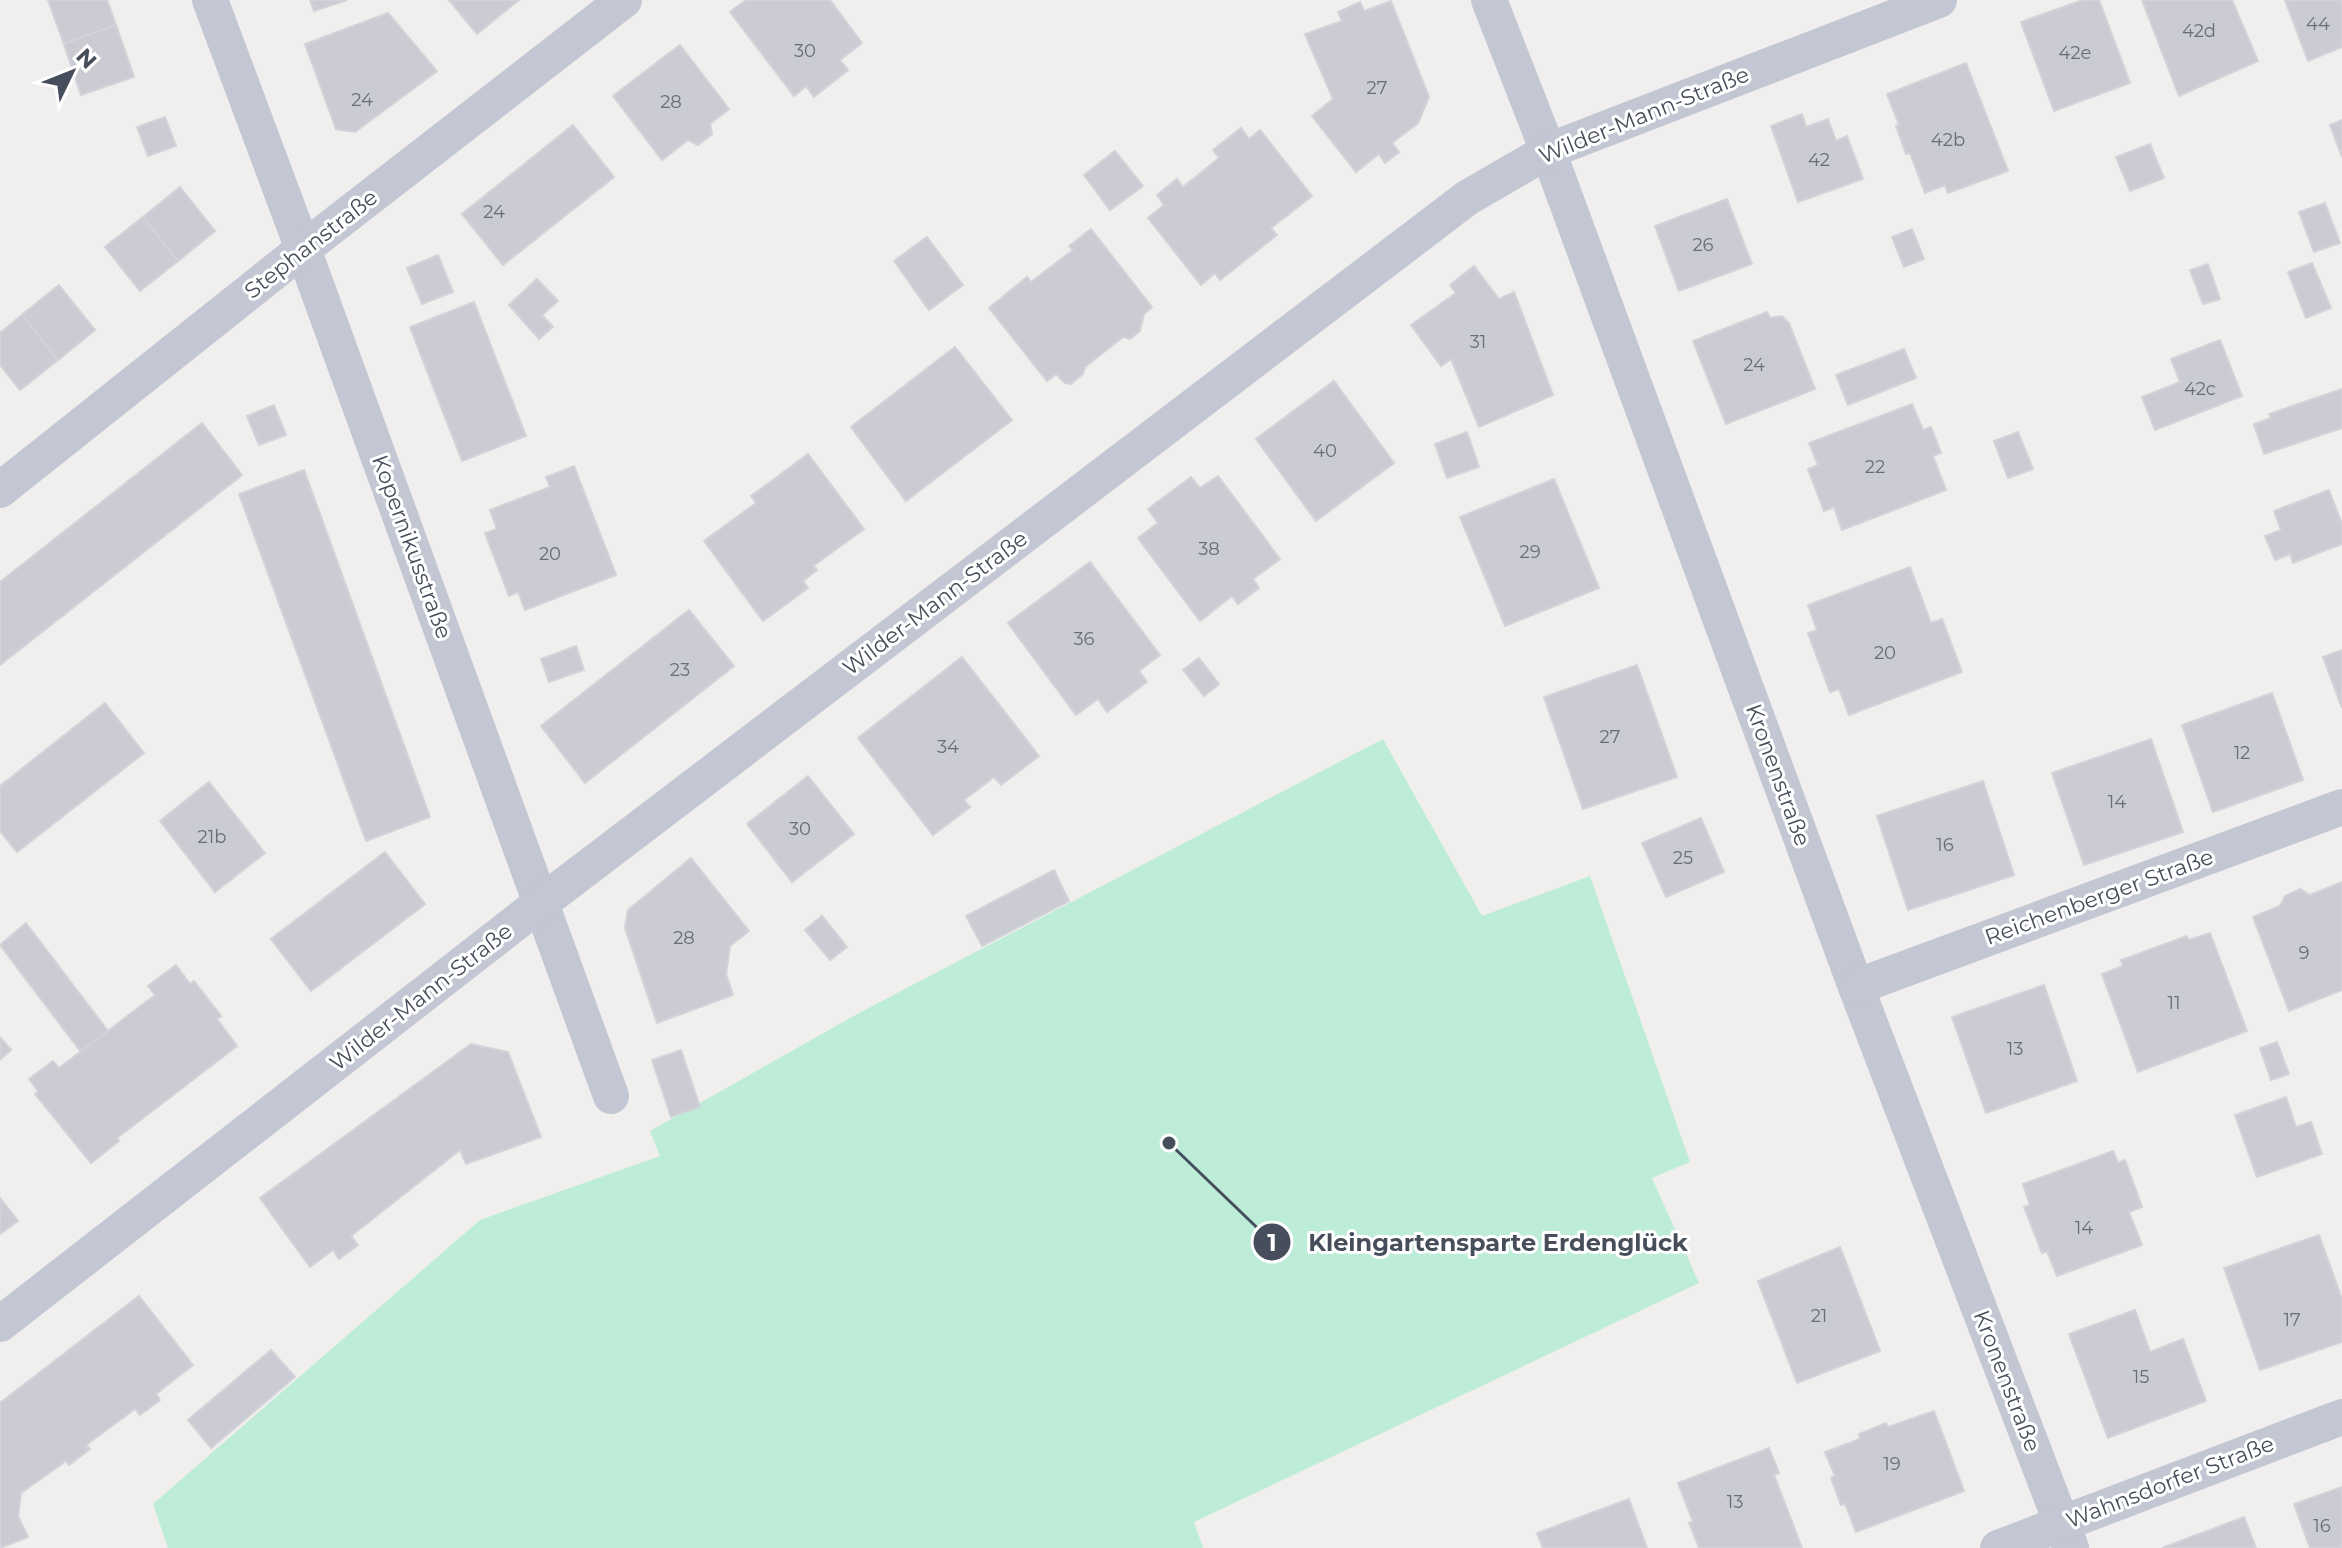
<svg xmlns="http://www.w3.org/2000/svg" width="2342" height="1548" viewBox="0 0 2342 1548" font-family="Montserrat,sans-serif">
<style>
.green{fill:#bdedd8}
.building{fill:#cbccd3;stroke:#d2d3d9;stroke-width:2}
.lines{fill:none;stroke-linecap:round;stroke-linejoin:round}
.minor{stroke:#c2c7d3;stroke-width:36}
.labels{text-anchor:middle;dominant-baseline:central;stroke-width:6;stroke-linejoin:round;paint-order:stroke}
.number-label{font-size:18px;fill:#686e79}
.street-label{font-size:22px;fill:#474e5b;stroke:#fff}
.leader{fill:none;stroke:#474e5b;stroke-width:3}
.callout-dot{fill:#474e5b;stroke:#fff;stroke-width:3}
.mark-label{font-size:24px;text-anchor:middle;font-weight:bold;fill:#fff}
.callout-label{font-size:24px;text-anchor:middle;font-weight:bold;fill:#474e5b;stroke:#fff;stroke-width:6;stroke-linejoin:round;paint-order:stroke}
</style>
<rect width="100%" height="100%" fill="#f1eeee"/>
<path class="green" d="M1383,739l99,177 108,-40 100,286 -38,16 47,105 -505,239 9,26h-1035l-15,-44 327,-284 180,-64 -10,-25 209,-118z"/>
<g class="building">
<path d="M48,0h59l9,25 -52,19z"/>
<path d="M310,0h37l-33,11z"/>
<path d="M449,0h70l-42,34z"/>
<path d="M746,0h84l32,43 -22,17 8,10 -34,27 -8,-11 -12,10 -64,-84z"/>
<path d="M2083,0h16l31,83 -76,28 -33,-89z"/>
<path d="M2142,0h90l26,61 -79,35z"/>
<path d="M2285,0h57v47l-34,14z"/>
<path d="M1391,1l38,96 -11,26 -26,20 7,9 -14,11 -6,-9 -23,18 -44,-56 21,-17 -28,-65 37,-13 -4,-9 22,-10 4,9z"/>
<path d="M388,13l49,58 -82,61 -19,-3 -31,-85z"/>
<path d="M116,25l18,52 -53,18 -17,-51z"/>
<path d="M680,45l49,64 -19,15 2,10 -14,11 -10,-5 -26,20 -49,-64z"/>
<path d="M1966,63l42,108 -60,22 -3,-8 -20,8 -15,-40 -4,1 -10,-28 3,-1 -12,-31z"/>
<path d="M1802,114l4,13 22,-8 8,22 11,-5 16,43 -65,23 -27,-76z"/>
<path d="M165,117l11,29 -28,10 -11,-29z"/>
<path d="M2342,120v37l-12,-32z"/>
<path d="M573,125l41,52 -111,88 -41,-51z"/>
<path d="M1241,128l8,11 11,-9 52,66 -41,32 6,7 -57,45 -5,-7 -14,12 -53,-67 16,-13 -7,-10 20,-16 6,8 36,-29 -6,-8z"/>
<path d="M2150,144l14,34 -34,13 -14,-34z"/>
<path d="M1115,151l28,35 -33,24 -26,-35z"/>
<path d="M180,187l35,44 -37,30 -35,-44z"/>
<path d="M1727,199l25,65 -73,27 -24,-65z"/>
<path d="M2325,203l15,40 -26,9 -15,-40z"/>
<path d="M143,217l35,44 -38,30 -35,-44z"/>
<path d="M1091,229l61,78 -8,7 -4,17 -10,8 -7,-2 -38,30 -2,7 -12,10 -6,-1 -9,-9 -9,7 -58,-73 38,-31 4,5 42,-32 -4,-4z"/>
<path d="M1912,229l12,30 -20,8 -12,-30z"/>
<path d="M927,237l36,48 -34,25 -35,-49z"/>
<path d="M438,255l15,37 -31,12 -15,-36z"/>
<path d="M2312,263l19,45 -25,10 -18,-46z"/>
<path d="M2208,264l12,35 -17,5 -13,-34z"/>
<path d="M1474,266l25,33 15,-7 39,103 -74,32 -28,-68 -10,7 -30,-41 45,-32 -6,-8z"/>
<path d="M537,279l21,22 -16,14 11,12 -14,12 -30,-34z"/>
<path d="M59,285l36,45 -37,30 -36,-45z"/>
<path d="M474,302l52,134 -64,25 -52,-134z"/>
<path d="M1767,312l3,6 12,-2 7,7 26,66 -89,35 -33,-83z"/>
<path d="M22,315l36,45 -38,30 -20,-25v-32z"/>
<path d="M2220,340l22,56 -87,34 -13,-33 38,-15 -9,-23z"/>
<path d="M955,347l57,73 -106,81 -55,-74z"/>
<path d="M1904,349l12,29 -68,27 -12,-30z"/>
<path d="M1334,381l60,82 -78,58 -60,-82z"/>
<path d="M2342,389v39l-78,26 -10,-30 17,-6 -2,-4z"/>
<path d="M1912,404l11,26 8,-3 10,26 -8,3 13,34 -104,40 -8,-23 -10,4 -16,-42 10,-4 -9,-22z"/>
<path d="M274,405l12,30 -27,10 -12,-29z"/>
<path d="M202,423l40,52 -242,190v-83z"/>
<path d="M1467,432l12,35 -32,11 -12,-34z"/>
<path d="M2018,432l15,37 -25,9 -14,-37z"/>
<path d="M808,454l56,75 -51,37 4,4 -14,11 5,7 -45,33 -59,-80 52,-38 -5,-7z"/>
<path d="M574,466l42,109 -91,35 -7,-18 -9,4 -24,-63 12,-4 -7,-19 60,-23 -4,-10z"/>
<path d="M304,470l126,347 -64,24 -127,-347z"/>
<path d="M1218,476l62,83 -27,20 6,9 -21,16 -6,-8 -32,25 -62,-83 20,-15 -10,-14 43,-32 9,11z"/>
<path d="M1554,479l45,109 -94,38 -45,-109z"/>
<path d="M2329,490l13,34v20l-49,19 -3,-9 -15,6 -10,-24 16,-6 -7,-19z"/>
<path d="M1090,562l70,93 -21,16 8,11 -40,30 -9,-13 -22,16 -68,-92z"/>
<path d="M1910,567l21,56 11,-4 20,53 -113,43 -10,-26 -9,3 -22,-59 9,-3 -9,-25z"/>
<path d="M689,610l45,56 -149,117 -44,-57z"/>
<path d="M576,646l8,24 -35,12 -8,-23z"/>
<path d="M2342,650v58l-19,-51z"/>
<path d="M962,657l77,99 -38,29 -7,-8 -30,23 6,7 -37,28 -75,-97z"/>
<path d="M1199,658l20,26 -15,12 -21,-26z"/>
<path d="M1637,665l40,112 -94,32 -39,-112z"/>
<path d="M2272,693l31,87 -90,32 -31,-87z"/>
<path d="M105,703l39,50 -127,99 -17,-21v-45z"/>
<path d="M2151,739l32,93 -99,33 -32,-92z"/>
<path d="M808,776l46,58 -62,48 -45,-58z"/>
<path d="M1983,781l31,94 -106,35 -31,-94z"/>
<path d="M209,782l56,71 -50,39 -55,-71z"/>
<path d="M1701,818l23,54 -58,25 -24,-54z"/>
<path d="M385,852l40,52 -114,87 -40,-52z"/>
<path d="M691,858l58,73 -19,15 -4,28 7,21 -76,28 -32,-95 3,-18z"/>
<path d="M1054,870l15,31 -87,45 -16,-30z"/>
<path d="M2342,882v108l-53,21 -36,-94 27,-11 5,-10 15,-7 10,6z"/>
<path d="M822,916l25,31 -17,13 -25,-30z"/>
<path d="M26,923l82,108 -27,21 -81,-107z"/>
<path d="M2210,933l37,98 -109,41 -36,-98 21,-8 -2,-6 66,-24 2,4z"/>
<path d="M176,965l14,19 4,-3 27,35 -4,3 20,27 -120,92 2,3 -28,22 -56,-69 3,-3 -9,-12 24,-18 6,7 96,-73 -7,-9z"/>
<path d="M2044,985l33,96 -91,32 -34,-96z"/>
<path d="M0,1037l11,13 -11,10z"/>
<path d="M2277,1042l12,32 -18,6 -11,-32z"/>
<path d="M471,1044l37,8 33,85 -75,27 -6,-14 -109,86 7,9 -19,14 -6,-9 -23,17 -50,-69z"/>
<path d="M681,1050l19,57 -29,10 -19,-57z"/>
<path d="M2286,1097l10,30 15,-5 11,32 -65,23 -22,-62z"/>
<path d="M2113,1151l5,12 7,-3 17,47 -13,5 13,33 -85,31 -10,-25 -5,2 -18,-46 6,-2 -7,-21z"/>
<path d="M0,1198l18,23 -18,13z"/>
<path d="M2319,1235l23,64v43l-82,28 -36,-102z"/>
<path d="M1840,1247l40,104 -83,32 -39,-102z"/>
<path d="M139,1296l54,69 -37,29 4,6 -20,15 -5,-6 -49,36 4,4 -21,16 -3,-4 -45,32 -3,23 10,21 -28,11v-145z"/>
<path d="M2135,1310l15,42 33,-13 23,62 -98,37 -39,-104z"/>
<path d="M271,1350l24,27 -84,71 -23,-28z"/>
<path d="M1934,1411l30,80 -108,41 -11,-28 -4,1 -10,-27 4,-2 -10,-24 35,-13 -1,-5 27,-11 2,4z"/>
<path d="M1769,1448l10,25 -5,2 28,73h-103l-10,-25 4,-1 -15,-39z"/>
<path d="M2342,1487v61h-32l-16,-44z"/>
<path d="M1629,1499l18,49h-104l-6,-15z"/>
<path d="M2244,1517l12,31h-94z"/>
</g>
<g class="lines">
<g class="minor">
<path d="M210,0l93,249 308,847"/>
<path d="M1489,0l59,151 308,836 215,561"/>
<path d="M0,490l303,-241 321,-249"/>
<path d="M1856,987l486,-180"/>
<path d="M0,1324l541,-421 926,-705 81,-47 391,-151"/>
<path d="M1998,1548l344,-131"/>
</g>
</g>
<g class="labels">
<g class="number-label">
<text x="2318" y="24">44</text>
<text x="2199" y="31">42d</text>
<text x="805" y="51">30</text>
<text x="2075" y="53">42e</text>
<text x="1377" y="88">27</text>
<text x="362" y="100">24</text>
<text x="671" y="102">28</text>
<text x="1948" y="140">42b</text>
<text x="1819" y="160">42</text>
<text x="494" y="212">24</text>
<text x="1703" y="245">26</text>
<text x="1478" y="342">31</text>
<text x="1754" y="365">24</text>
<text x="2200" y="389">42c</text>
<text x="1325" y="451">40</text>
<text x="1875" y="467">22</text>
<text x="1209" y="549">38</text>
<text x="1530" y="552">29</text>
<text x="550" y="554">20</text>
<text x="1084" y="639">36</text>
<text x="1885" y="653">20</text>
<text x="680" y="670">23</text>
<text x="1610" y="737">27</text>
<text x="948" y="747">34</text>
<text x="2242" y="753">12</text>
<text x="2117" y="802">14</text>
<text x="800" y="829">30</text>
<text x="212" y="837">21b</text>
<text x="1945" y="845">16</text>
<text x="1683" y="858">25</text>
<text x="684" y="938">28</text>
<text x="2304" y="953">9</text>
<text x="2174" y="1003">11</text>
<text x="2015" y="1049">13</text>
<text x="2084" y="1228">14</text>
<text x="1819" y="1316">21</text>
<text x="2292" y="1320">17</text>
<text x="2141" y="1377">15</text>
<text x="1892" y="1464">19</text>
<text x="1735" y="1502">13</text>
<text x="2322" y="1526">16</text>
</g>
<g class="street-label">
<text transform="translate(1644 115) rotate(-22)">Wilder-Mann-Straße</text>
<text transform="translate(311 244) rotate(-38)">Stephanstraße</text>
<text transform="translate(412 547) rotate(70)">Kopernikusstraße</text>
<text transform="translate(935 603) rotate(-37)">Wilder-Mann-Straße</text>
<text transform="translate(1778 775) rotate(70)">Kronenstraße</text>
<text transform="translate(2099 897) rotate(-20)">Reichenberger Straße</text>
<text transform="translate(421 997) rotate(-38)">Wilder-Mann-Straße</text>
<text transform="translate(2007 1381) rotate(69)">Kronenstraße</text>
<text transform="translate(2170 1482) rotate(-21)">Wahnsdorfer Straße</text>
</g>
</g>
<path class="leader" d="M1169 1143L1272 1242"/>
<g class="callout-dot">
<circle cx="1169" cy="1143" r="8"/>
<circle cx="1272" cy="1242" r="20"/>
</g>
<g class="mark-label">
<text x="1272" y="1251">1</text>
</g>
<g class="callout-label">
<text x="1498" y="1251">Kleingartensparte Erdenglück</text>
</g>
<g transform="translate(72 72) rotate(47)" stroke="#ffffff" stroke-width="6" paint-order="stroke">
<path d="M0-6L14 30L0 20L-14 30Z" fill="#474e5b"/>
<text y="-12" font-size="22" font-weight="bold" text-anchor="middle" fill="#474e5b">N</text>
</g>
</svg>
